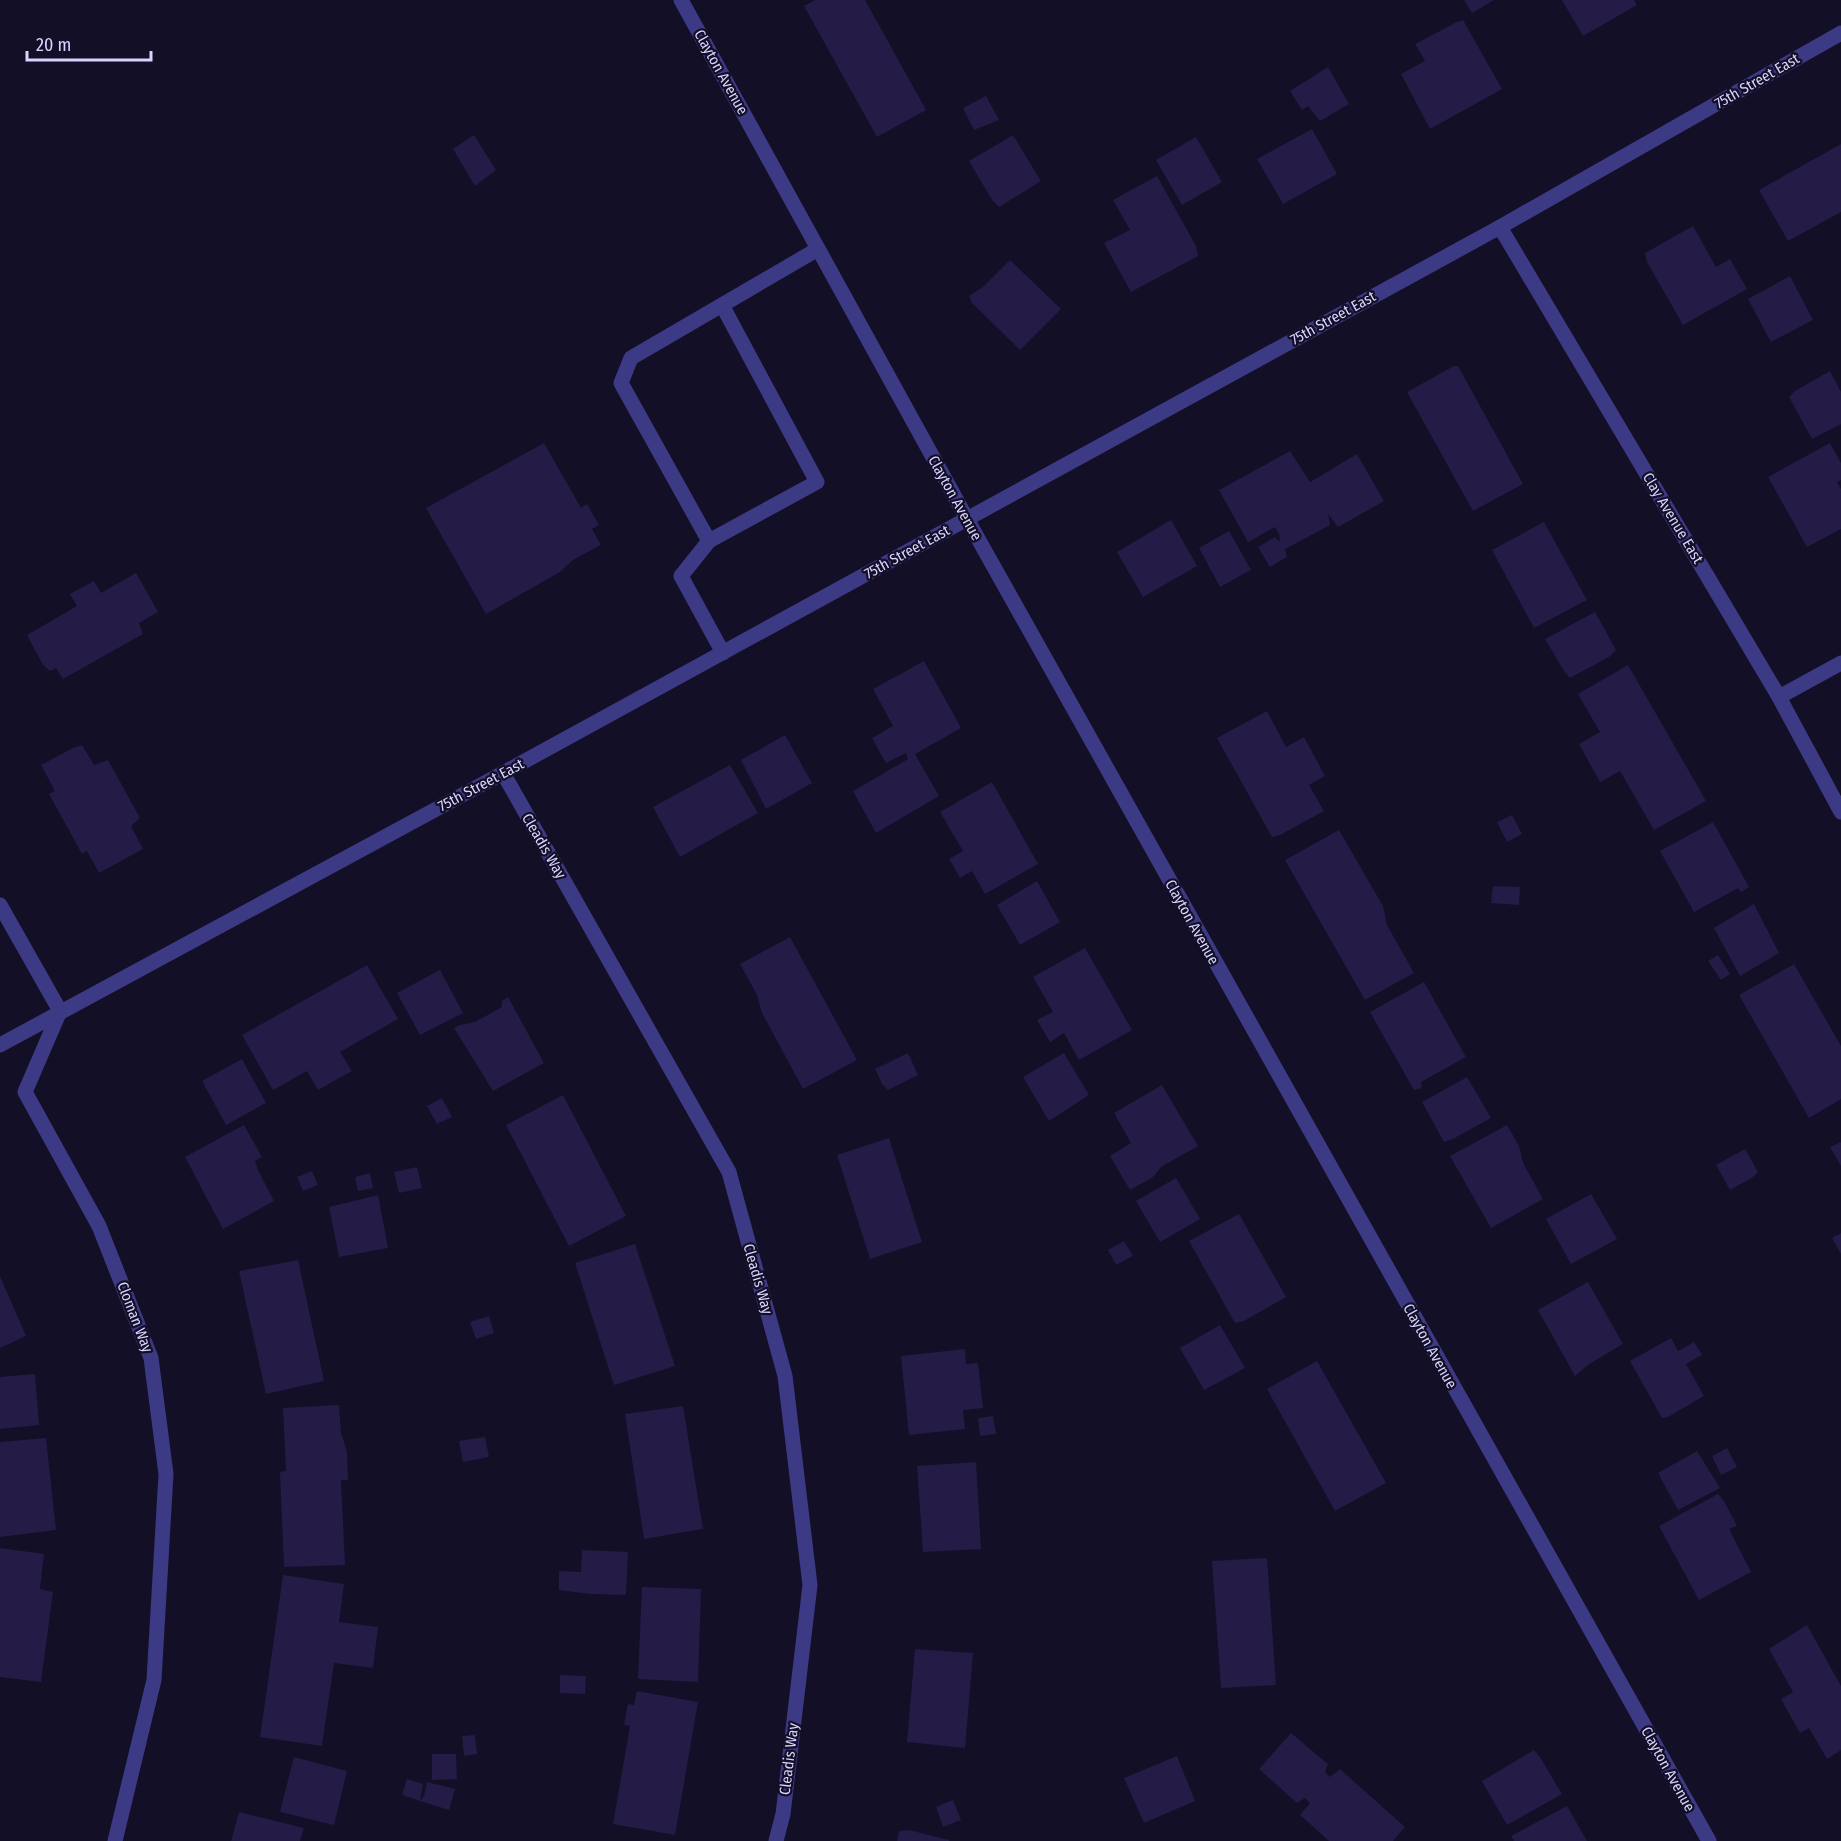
<svg xmlns="http://www.w3.org/2000/svg" width="1841" height="1841" viewBox="0 0 1841 1841" font-family="'Fira Sans Condensed',sans-serif">
<style>
.building{fill:#241b47}
.lines{fill:none;stroke-linecap:round;stroke-linejoin:round}
.minor{stroke:#3d3a85;stroke-width:15}
.labels{text-anchor:middle;dominant-baseline:central;stroke-width:4.5;stroke-linejoin:round;paint-order:stroke}
.street-label{font-size:15px;fill:#d9d4ff;stroke:#130f26}
</style>
<rect width="100%" height="100%" fill="#130f26"/>
<g class="building">
<path d="M815,0h50l61,110 -49,27 -73,-131z"/>
<path d="M1464,0h30l-22,13z"/>
<path d="M1562,0h72l3,5 -54,31z"/>
<path d="M1463,20l39,69 -72,40 -29,-55 24,-13 -10,-17 40,-21z"/>
<path d="M1328,67l21,37 -29,17 -12,-15 -6,4 -12,-19z"/>
<path d="M986,96l13,24 -25,10 -11,-22z"/>
<path d="M1312,129l25,45 -54,30 -26,-45z"/>
<path d="M474,135l22,35 -21,16 -22,-37z"/>
<path d="M1013,135l28,46 -42,26 -7,-7 -23,-39z"/>
<path d="M1196,137l26,45 -40,23 -26,-45z"/>
<path d="M1841,144v68l-53,29 -29,-51z"/>
<path d="M1157,176l39,70 2,10 -67,36 -27,-49 26,-13 -17,-30z"/>
<path d="M1693,226l23,41 14,-8 17,30 -64,36 -36,-63 -2,-9z"/>
<path d="M1010,260l51,49 -41,41 -48,-47 -3,-7 14,-9z"/>
<path d="M1790,276l23,44 -42,22 -23,-43z"/>
<path d="M1454,366h4l65,118 -50,27 -66,-119z"/>
<path d="M1830,371l11,21v32l-29,15 -23,-42 6,-6z"/>
<path d="M544,443l37,65 6,-4 12,21 -7,4 9,16 -28,15 -13,12 -74,42 -60,-106z"/>
<path d="M1830,443l11,20v17l-4,2 4,7v40l-34,18 -39,-70z"/>
<path d="M1290,451l20,31 47,-28 27,47 -46,26 -10,-13 2,11 -45,24 2,8 -17,10 -12,-20 17,-10 5,5 -1,-8 -4,-7 -27,15 -29,-52z"/>
<path d="M1171,520l26,46 -54,31 -26,-45z"/>
<path d="M1544,522l43,78 -53,28 -42,-78z"/>
<path d="M1229,531l22,39 -31,17 -21,-39z"/>
<path d="M136,573l22,39 -19,11 4,11 -80,45 -7,-11 -6,3 -7,-6 -16,-30 50,-29 -7,-12 24,-13 7,12z"/>
<path d="M1595,612l21,38 -7,7 -39,21 -6,-7 -19,-32z"/>
<path d="M924,661l37,67 -46,26 24,42 -63,37 -23,-42 55,-32 -2,-6 -20,10 -14,-25 21,-12 -20,-37z"/>
<path d="M1628,665l78,136 -52,29 -34,-59 -20,11 -21,-38 21,-12 -22,-38z"/>
<path d="M1267,711l19,36 18,-10 21,39 -16,9 15,26 -44,24 -8,2 -55,-99z"/>
<path d="M785,735l27,48 -46,26 -25,-49z"/>
<path d="M82,745l12,20 14,-5 32,58 -9,8 12,23 -44,24 -12,-22 -5,3 -33,-60 6,-3 -14,-26 32,-17z"/>
<path d="M730,765l28,48 -78,44 -27,-50z"/>
<path d="M992,782l46,82 -53,30 -13,-23 -12,7 -11,-19 14,-8 -23,-39z"/>
<path d="M1512,815l10,19 -15,8 -10,-20z"/>
<path d="M1713,822l36,65 -8,5 -3,-4 -44,24 -34,-61z"/>
<path d="M1339,830l44,76 4,19 27,48 -49,27 -80,-140z"/>
<path d="M1037,881l23,41 -40,23 -23,-40z"/>
<path d="M1493,886l27,1 -1,18 -28,-2z"/>
<path d="M1754,904l25,49 -39,23 -26,-48z"/>
<path d="M790,937l67,123 -54,29 -41,-76 -5,-18 -17,-31z"/>
<path d="M1085,948l47,82 -53,30 -15,-27 -14,9 -13,-22 16,-8 -20,-35z"/>
<path d="M1718,955l12,19 -9,6 -13,-19z"/>
<path d="M1794,964l47,82v53l-32,19 -70,-123z"/>
<path d="M367,965l31,54 -58,33 12,19 -34,19 -11,-19 -34,19 -31,-55z"/>
<path d="M440,970l23,43 -43,22 -23,-42z"/>
<path d="M1424,982l42,75 -45,25 1,6 -8,2 -44,-78z"/>
<path d="M508,997l36,66 -51,28 -39,-63 6,-3 15,-3 27,-15v-6z"/>
<path d="M908,1053l10,22 -30,15 -6,-6 -7,-15z"/>
<path d="M1064,1053l25,42 -40,26 -26,-44z"/>
<path d="M242,1059l24,44 -40,22 -24,-44z"/>
<path d="M1467,1077l24,41 -38,21 -9,3 -22,-40z"/>
<path d="M1162,1085l36,61 -37,21 -8,10 -23,13 -20,-34 21,-13 -17,-30z"/>
<path d="M563,1095l63,121 -57,30 -63,-121z"/>
<path d="M442,1098l10,19 -15,7 -10,-18z"/>
<path d="M244,1125l18,32 -7,4 3,9 16,31 -51,28 -38,-72z"/>
<path d="M1507,1125l12,21 4,17 20,36 -52,29 -41,-72z"/>
<path d="M889,1138l33,104 -52,17 -33,-104z"/>
<path d="M1841,1142v24l-11,-19z"/>
<path d="M1745,1149l13,23 -5,5 -23,13 -14,-25z"/>
<path d="M417,1167l5,21 -23,5 -5,-21z"/>
<path d="M312,1171l6,14 -15,6 -6,-14z"/>
<path d="M370,1173l3,15 -15,3 -3,-14z"/>
<path d="M1176,1178l24,41 -40,23 -24,-41z"/>
<path d="M1591,1194l26,45 -46,25 -25,-45z"/>
<path d="M378,1195l10,53 -49,9 -10,-50z"/>
<path d="M1239,1214l47,83 -42,24 -9,2 -46,-82z"/>
<path d="M1841,1233v21l-9,-16z"/>
<path d="M1124,1241l9,15 -17,9 -8,-15z"/>
<path d="M635,1244l40,122 -61,19 -39,-122z"/>
<path d="M298,1260l26,121 -58,13 -27,-123z"/>
<path d="M0,1276l26,60 -26,12z"/>
<path d="M1588,1282l35,62 -34,20 -14,12 -37,-66z"/>
<path d="M489,1316l5,17 -18,6 -6,-17z"/>
<path d="M1220,1325l25,43 -41,22 -24,-42z"/>
<path d="M1671,1338l7,13 16,-9 8,13 -16,9 18,32 -36,21 -6,1 -32,-57z"/>
<path d="M965,1349l1,15 12,-1 5,45 -20,2 2,19 -56,6 -8,-79z"/>
<path d="M1317,1361l69,122 -51,28 -68,-122z"/>
<path d="M35,1374l4,51 -39,4v-52z"/>
<path d="M339,1405l2,28 6,18 1,29h-7l4,85 -61,2 -4,-95 6,-1 -3,-63z"/>
<path d="M683,1406l20,123 -59,10 -19,-125z"/>
<path d="M993,1416l3,18 -16,2 -2,-18z"/>
<path d="M485,1437l4,20 -26,5 -4,-21z"/>
<path d="M46,1438l10,92 -56,7v-95z"/>
<path d="M1727,1448l10,19 -16,8 -9,-19z"/>
<path d="M1697,1451l23,37 -42,22 -20,-37z"/>
<path d="M976,1462l5,87 -58,3 -6,-86z"/>
<path d="M1718,1494l6,7 13,25 -8,3 22,43 -52,28 -40,-74z"/>
<path d="M0,1548l44,6 -4,35 13,3 -12,90 -41,-5z"/>
<path d="M582,1550l46,2 -2,43 -36,-1 -31,-4v-19l22,1z"/>
<path d="M1267,1558l9,127 -55,3 -9,-127z"/>
<path d="M283,1575l61,9 -5,38 39,5 -5,41 -39,-5 -12,83 -62,-9z"/>
<path d="M642,1587l59,2 -3,93 -60,-3z"/>
<path d="M1807,1625l34,61v64l-14,9 -18,-31 -9,5 -19,-34 12,-7 -24,-43z"/>
<path d="M915,1649l58,4 -8,95 -58,-6z"/>
<path d="M560,1675l26,1 -1,18 -25,-1z"/>
<path d="M637,1691l61,11 -23,133 -62,-11 17,-98 -6,-1 4,-21 6,1z"/>
<path d="M1291,1733l37,31 -3,8 5,5 10,-8 65,58 -12,14h-64l-29,-26 10,-12 -5,-5 -8,5 -38,-34z"/>
<path d="M475,1735l2,19 -13,2 -2,-20z"/>
<path d="M1534,1750l6,7 22,37 -55,31 -25,-44z"/>
<path d="M432,1754h24l1,25 -25,1z"/>
<path d="M1177,1756l18,45 -51,22 -20,-45z"/>
<path d="M294,1757l53,14 -13,54 -54,-13z"/>
<path d="M407,1779l16,5 -3,17 -18,-6z"/>
<path d="M427,1782l28,7 -6,21 -29,-9 4,-5z"/>
<path d="M953,1800l8,20 -18,7 -7,-20z"/>
<path d="M1567,1806l20,35h-73l-3,-5z"/>
<path d="M239,1812l65,16 -4,13h-69z"/>
<path d="M909,1830l40,10v1h-52l2,-10z"/>
</g>
<g class="lines">
<g class="minor">
<path d="M681,0l286,519 742,1322"/>
<path d="M1500,227l279,470 62,115"/>
<path d="M709,541l108,-59 -95,-177"/>
<path d="M723,653l-42,-77 28,-35 -88,-158 10,-25 187,-109"/>
<path d="M1779,697l62,-34"/>
<path d="M503,773l226,399 56,204 25,209 -27,229 -7,27"/>
<path d="M0,905l60,106 -35,81 74,134 52,132 15,116 -12,206 -39,161"/>
<path d="M0,1045l503,-272 997,-546 341,-194"/>
</g>
</g>
<g class="labels">
<g class="street-label">
<text transform="translate(721 72) rotate(61)">Clayton Avenue</text>
<text transform="translate(1757 81) rotate(-30)">75th Street East</text>
<text transform="translate(1333 318) rotate(-29)">75th Street East</text>
<text transform="translate(955 498) rotate(61)">Clayton Avenue</text>
<text transform="translate(1673 518) rotate(59)">Clay Avenue East</text>
<text transform="translate(907 552) rotate(-29)">75th Street East</text>
<text transform="translate(481 785) rotate(-28)">75th Street East</text>
<text transform="translate(544 846) rotate(60)">Cleadis Way</text>
<text transform="translate(1192 922) rotate(61)">Clayton Avenue</text>
<text transform="translate(758 1279) rotate(74)">Cleadis Way</text>
<text transform="translate(135 1317) rotate(69)">Cloman Way</text>
<text transform="translate(1430 1346) rotate(61)">Clayton Avenue</text>
<text transform="translate(789 1759) rotate(-83)">Cleadis Way</text>
<text transform="translate(1668 1769) rotate(61)">Clayton Avenue</text>
</g>
</g>
<path d="M27 51v9h124v-9" fill="none" stroke="#d9d4ff" stroke-width="3"/>
<text x="36" y="51" font-size="18" fill="#d9d4ff" stroke="#130f26" stroke-width="4.5" paint-order="stroke">20 m</text>
</svg>
